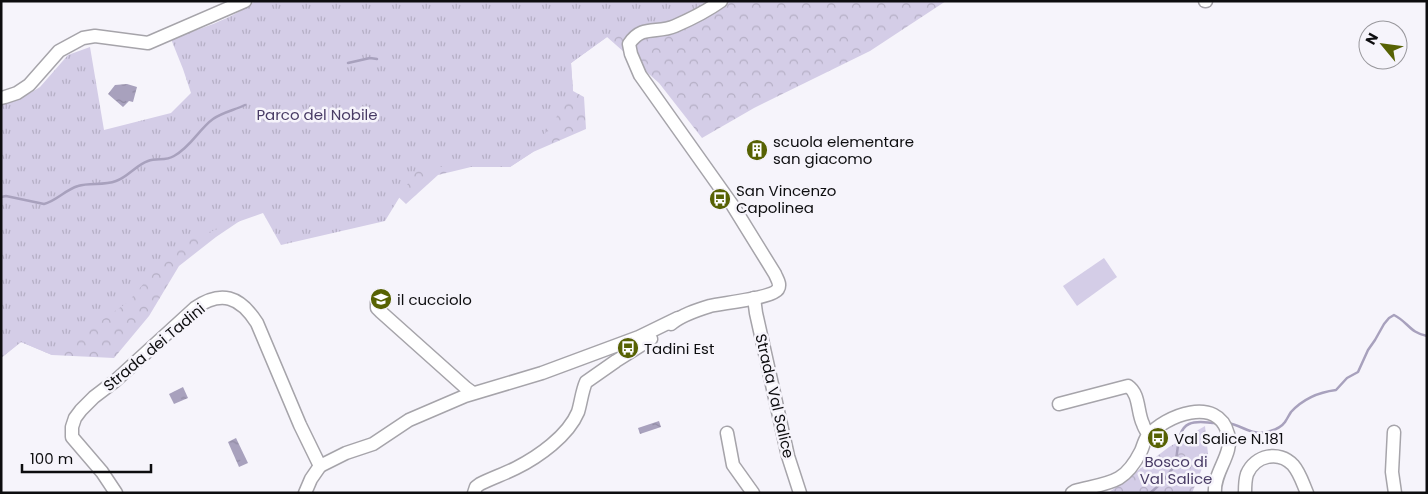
<svg xmlns="http://www.w3.org/2000/svg" width="1428" height="494" viewBox="0 0 1428 494" font-family="Poppins,sans-serif">
<style>
.grass{fill:#d4cde7}
.forest{fill:url(#forest-crowns)}
.park{fill:url(#park-tufts)}
.water{fill:url(#water-ripples)}
.lines{fill:none;stroke-linecap:round;stroke-linejoin:round}
.stream{stroke:#a8a1bd;stroke-width:2.5}
.minor-casing{stroke:#a6a4aa;stroke-width:15}
.minor{stroke:#fff;stroke-width:12}
.labels{text-anchor:middle;dominant-baseline:central;stroke-width:5;stroke-linejoin:round;paint-order:stroke}
.park-label{font-size:15px;fill:#483b65;stroke:#f6f4fb}
.poi-label{font-size:15px;fill:#0d0d0f;stroke:#f6f4fb;text-anchor:start}
.street-label{font-size:15px;fill:#0d0d0f;stroke:#f6f4fb}
</style>
<defs>
<pattern id="forest-crowns" width="20" height="18" patternUnits="userSpaceOnUse" patternTransform="scale(1.25)"><rect width="20" height="18" fill="#d4cde7"/><path d="M2 6a3 3 0 1 1 6 0M12 15a3 3 0 1 1 6 0" fill="none" stroke="#b5afc5"/></pattern>
<pattern id="park-tufts" width="24" height="20" patternUnits="userSpaceOnUse" patternTransform="scale(1.25)"><rect width="24" height="20" fill="#d4cde7"/><path d="M3 7l-1-3M5 7V3M7 7l1-3M15 17l-1-3M17 17v-4M19 17l1-3" fill="none" stroke="#b5afc5"/></pattern>
<pattern id="water-ripples" width="26" height="14" patternUnits="userSpaceOnUse" patternTransform="scale(1.25)"><rect width="26" height="14" fill="#a8a1bd"/><path d="M2 4q2-2 4 0t4 0M15 11q2-2 4 0t4 0" fill="none" stroke="#8f89a1"/></pattern>
</defs>
<rect width="100%" height="100%" fill="#f6f4fb"/>
<path class="grass" d="M1104,258l13,19 -40,29 -14,-20z"/>
<g class="forest">
<path d="M471,1h475l-76,50 -116,57 -52,30 -43,-55 -52,-46 -36,26 2,28 11,6 2,32 -53,23 -23,15h-39l-33,8 -32,29 -28,-26 -107,22 -55,37 -37,29 -30,50 -35,42 -62,-3 -31,-13 -20,16 42,-194z"/>
<path d="M1205,426l3,28 -16,39h-84l61,-46z"/>
</g>
<path class="park" d="M255,1h458l-46,23 -60,13 -36,26 2,29 -40,60 -23,15h-92l-33,54 -104,24 -18,-32 -85,30 -50,59 -76,53 -31,-13 -20,16v-256l20,-4 11,-6 8,-5 28,-32 22,-8 14,83 67,-17 20,-20 -8,-24 -12,-30c28,-10 60,-19 84,-38z"/>
<g class="water">
<path d="M127,84l10,3 -4,15 -4,-1 -6,6 -15,-13 7,-9z"/>
<path d="M183,387l5,11 -14,6 -5,-10z"/>
<path d="M659,421l2,6 -21,7 -2,-6z"/>
<path d="M236,438l12,25 -9,4 -11,-25z"/>
</g>
<g class="lines">
<g class="stream">
<path d="M348,63l22,-5 7,1"/>
<path d="M1,197l5,-1 38,8c12,-3 21,-14 34,-18 12,-4 25,0 38,-5 12,-4 20,-16 32,-20 9,-3 18,0 26,-5 17,-9 25,-27 39,-37 10,-7 22,-9 32,-14"/>
<path d="M1227,423c12,1 21,10 33,10 9,-1 20,-4 25,-11 2,-3 4,-7 6,-10 12,-13 29,-20 45,-22l11,-12 11,-6 10,-22 7,-10 9,-16 5,-6 5,-3c14,7 16,18 33,21"/>
<path d="M1150,493c8,-6 22,-21 25,-30 4,-12 1,-33 14,-39 9,-4 18,-1 27,-1"/>
</g>
<g class="minor-casing">
<g id="minor">
<path d="M1205,1h1"/>
<path d="M1,98l4,-1 12,-4 12,-8 30,-34 24,-13 12,-2 53,7 97,-42"/>
<path d="M754,298l2,15 32,143 12,37"/>
<path d="M377,302v6l4,4 85,76 7,5"/>
<path d="M671,324c10,-9 26,-14 39,-18 12,-3 63,-8 68,-17 3,-5 -1,-10 -3,-15l-42,-68 -93,-131 -9,-21 -2,-10c13,-20 28,-10 46,-18 16,-7 32,-15 46,-25"/>
<path d="M1059,404l69,-18c12,8 9,26 15,38 1,4 4,8 6,11"/>
<path d="M1394,432l-2,40 3,21"/>
<path d="M727,433l6,32 20,28"/>
<path d="M116,493l-14,-21 -30,-35v-10l3,-9 6,-8 13,-13 21,-16 80,-73c26,-18 45,-12 62,15l43,102 20,41 26,-13 27,-9 36,-24 56,-24 77,-23 97,-36 39,-19"/>
<path d="M305,493l6,-14 9,-13"/>
<path d="M474,493l2,-6 4,-3c12,-6 24,-10 36,-16 22,-11 52,-32 62,-56 3,-10 4,-21 8,-30l30,-21 35,-22"/>
<path d="M1072,493l3,-2c14,-4 32,-6 44,-13 10,-6 17,-17 22,-27 2,-4 3,-10 6,-14 18,-22 71,-42 81,-3 6,20 -15,38 -13,59"/>
<path d="M1245,493c0,-7 0,-13 2,-19 8,-19 32,-24 46,-9 7,8 10,19 14,28"/>
</g>
</g>
<use href="#minor" class="minor"/>
</g>
<defs>
<g id="building-disc" transform="scale(1.125)"><circle r="9.5" fill="#576203" stroke="#f6f4fb"/><path d="M-4-6H4V6H1V3H-1V6H-4ZM-2.5-4.3h1.7v1.8h-1.7ZM.8-4.3h1.7v1.8H.8ZM-2.5-1h1.7V.8h-1.7ZM.8-1h1.7V.8H.8Z" fill="#fff"/></g>
<g id="bus-disc" transform="scale(1.125)"><circle r="9.5" fill="#576203" stroke="#f6f4fb"/><path d="M-5-6H5V4H4V6H2V4H-2V6H-4V4H-5ZM-3.5-4V0h7V-4ZM-3.5 1.2v1.5H-2V1.2ZM2 1.2v1.5H3.5V1.2Z" fill="#fff"/></g>
<g id="school-disc" transform="scale(1.125)"><circle r="9.5" fill="#576203" stroke="#f6f4fb"/><path d="M0-5L7-2L0 1L-7-2ZM-4 1L0 2.5L4 1V4Q0 6-4 4Z" fill="#fff"/></g>
</defs>
<g fill-rule="evenodd">
<use href="#building-disc" x="757" y="150"/>
<use href="#bus-disc" x="720" y="199"/>
<use href="#school-disc" x="381" y="299"/>
<use href="#bus-disc" x="628" y="348"/>
<use href="#bus-disc" x="1158" y="438"/>
</g>
<g class="labels">
<g class="park-label">
<text x="317" y="114">Parco del Nobile</text>
<text x="1176" y="461">Bosco di<tspan x="1176" dy="17">Val Salice</tspan></text>
</g>
<g class="poi-label">
<text x="773" y="141">scuola elementare<tspan x="773" dy="17">san giacomo</tspan></text>
<text x="736" y="190">San Vincenzo<tspan x="736" dy="17">Capolinea</tspan></text>
<text x="397" y="299">il cucciolo</text>
<text x="644" y="348">Tadini Est</text>
<text x="1174" y="438">Val Salice N.181</text>
</g>
<g class="street-label">
<text transform="translate(154 347) rotate(-40)">Strada dei Tadini</text>
<text transform="translate(775 396) rotate(77)">Strada Val Salice</text>
</g>
</g>
<rect width="1428" height="494" fill="none" stroke="#0d0d0f" stroke-width="5"/>
<g transform="translate(1383 45) rotate(299)"><circle r="24" fill="#f6f4fb" stroke="#99989d"/>
<path d="M0-4L9 19L0 12L-9 19Z" fill="#576203"/>
<text y="-8" font-size="14" font-weight="bold" text-anchor="middle" fill="#0d0d0f">N</text>
</g>
<path d="M22 464v8h129v-8" fill="none" stroke="#0d0d0f" stroke-width="2.5"/>
<text x="30" y="464" font-size="15" fill="#0d0d0f" stroke="#f6f4fb" stroke-width="4" paint-order="stroke">100 m</text>
</svg>
